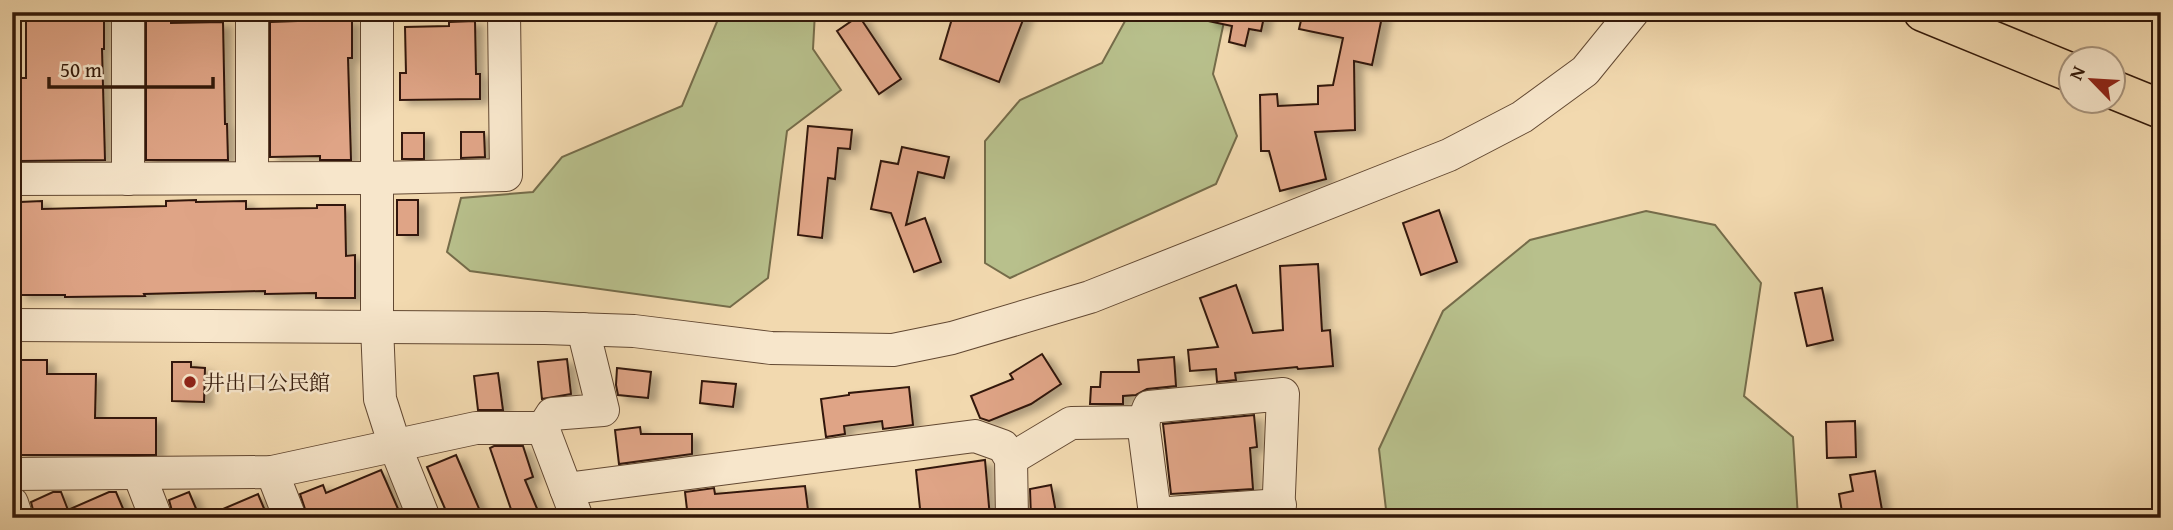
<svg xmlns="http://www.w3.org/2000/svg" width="2173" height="530" viewBox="0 0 2173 530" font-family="'Gentium Book Plus','Noto Serif JP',serif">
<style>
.green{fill:#b8c08c;stroke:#756c4a;stroke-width:2}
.building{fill:#dfa486;stroke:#321809;stroke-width:2;filter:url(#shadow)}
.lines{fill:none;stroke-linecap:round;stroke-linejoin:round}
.minor-casing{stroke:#624832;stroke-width:34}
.major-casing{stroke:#321809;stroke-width:41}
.minor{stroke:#f7e6cb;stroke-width:32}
.major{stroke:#f2d9af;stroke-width:38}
.poi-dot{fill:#8f2418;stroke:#f7e6cb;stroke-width:2.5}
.labels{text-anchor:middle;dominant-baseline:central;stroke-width:5;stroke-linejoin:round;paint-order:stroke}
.poi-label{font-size:21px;fill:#321809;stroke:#f7e6cb;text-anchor:start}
</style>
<defs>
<filter id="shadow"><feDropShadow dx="8" dy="4.5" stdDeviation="3.5" flood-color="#0004"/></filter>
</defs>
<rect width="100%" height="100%" fill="#f2d9af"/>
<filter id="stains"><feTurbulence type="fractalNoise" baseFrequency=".00286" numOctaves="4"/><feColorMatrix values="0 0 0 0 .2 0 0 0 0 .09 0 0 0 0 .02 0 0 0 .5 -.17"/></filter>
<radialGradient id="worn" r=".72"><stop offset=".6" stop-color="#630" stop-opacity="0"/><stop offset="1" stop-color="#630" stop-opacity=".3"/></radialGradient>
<g class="green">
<path d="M721,12h94l-2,37 28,41 -54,41 -19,147 -38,29 -260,-36 -23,-19 14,-54 72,-6 29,-35 120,-51z"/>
<path d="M1130,12h96l-13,62 24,62 -21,48 -206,94 -25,-15v-122l35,-41 82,-37z"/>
<path d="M1646,211l69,14 46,58 -17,113 49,41 5,81h-411l-8,-69 64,-138 87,-71z"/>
</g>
<g class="building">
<path d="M26,12h78v37h-2l3,111 -85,1 1,-83h5z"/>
<path d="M954,12h72l-27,70 -59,-23z"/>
<path d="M1209,12h56l-4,19 -12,-2 -4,17 -16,-4 3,-16 -24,-5z"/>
<path d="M1303,12h80l-11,53 -18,-4 1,69 -40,2 11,47 -46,12 -11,-40h-8l-1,-56 17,-1 1,12 40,-2v-18l15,-1 10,-47 -44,-9z"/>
<path d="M859,16l42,63 -22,15 -42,-63z"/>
<path d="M146,18h25v5l52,-1 2,102h2l1,36h-82z"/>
<path d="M352,19v39h-4l3,102h-31v-4l-50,1v-135z"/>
<path d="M475,21l1,53h4v25l-80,1v-27h6l-1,-46 44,-1v-4z"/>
<path d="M808,126l44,4 -2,19 -12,-1 -3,31 -7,-1 -6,60 -24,-3z"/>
<path d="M461,132h23l1,25 -24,1z"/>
<rect x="402" y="133" width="22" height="26"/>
<path d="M902,147l47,10 -5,21 -26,-6 -12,53 19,-7 16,44 -27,10 -23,-59 -20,-4 10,-48 17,3z"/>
<path d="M196,200v2l50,-1v8l71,-1v-3h28l1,51 9,-1v43h-39v-5l-51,1v-3l-121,3 1,2 -80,1v-2h-46l-1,-30h3l-1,-63 22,-1v8l124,-3v-5z"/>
<rect x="397" y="200" width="21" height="35"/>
<path d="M1439,210l18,52 -36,13 -18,-52z"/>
<path d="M1318,264l4,67 8,-1 3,36 -35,3 -1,-2 -62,6 1,7 -19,2 -1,-13 -26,2 -2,-21 30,-3 -18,-49 36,-13 17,48 30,-3 -3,-64z"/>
<path d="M1822,288l11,52 -26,6 -12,-53z"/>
<path d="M1042,354l19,30 -30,20 -42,17 -9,-3 -9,-22 42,-17 -3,-5z"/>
<path d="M1174,357l2,29 -29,3 -11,6 -13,1v8h-33l1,-17h9l1,-15h38l-1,-12z"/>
<path d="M567,359l4,35 -29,5 -4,-37z"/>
<path d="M20,360h27v14h49l-1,44h61v37h-138z"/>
<path d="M172,362h19v5l14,1 -1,34 -32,-1z"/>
<path d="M617,368l34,4 -3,26 -30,-3 -2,-10z"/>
<path d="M498,373l5,37h-25l-4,-34z"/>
<path d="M702,381l34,3 -3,23 -33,-4z"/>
<path d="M909,387l4,38 -30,4 -1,-8 -38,5 1,8 -19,3 -5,-38 28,-4v-2z"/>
<path d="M1254,415l3,32 -7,1 3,41 -82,5 -8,-70z"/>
<path d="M1855,421l1,36 -29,1 -1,-36z"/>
<path d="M640,427l1,7h51v20l-73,10 -4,-34z"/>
<path d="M494,446h29l10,31 -8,3 16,38h-27l-24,-70z"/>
<path d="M456,455l27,63h-34l-22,-51z"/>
<path d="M985,460l5,58h-69l-5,-48z"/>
<path d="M381,470l18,41 -15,7h-76l-8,-24 23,-9 3,8z"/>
<path d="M1875,471l7,39 -15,3 1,5h-25l-4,-24 14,-3 -3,-16z"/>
<path d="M1051,485l6,33h-26l-1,-29z"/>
<path d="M805,486l4,32h-121l-3,-26 29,-4 1,6z"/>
<path d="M53,492h8l7,18 41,-18h7l11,26h-92l-4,-16z"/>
<path d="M189,492l11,26h-26l-5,-18z"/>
<path d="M258,494l10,24h-66z"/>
</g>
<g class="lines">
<g class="minor-casing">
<g id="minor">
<path d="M128,12v167"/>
<path d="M252,12v166"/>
<path d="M377,12v314l3,73 15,47 29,72"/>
<path d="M12,179l366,-1 128,-3 -2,-163"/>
<path d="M12,325l533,3 89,3 137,17 122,2 59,-12 138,-41 359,-142 73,-38 63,-46 48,-59"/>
<path d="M1143,422l12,92 125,-9"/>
<path d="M1011,459l60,-36 72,-1 6,-15 134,-13 -5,124"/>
<path d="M272,472l18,46"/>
<path d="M12,474l260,-2 204,-44h67"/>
<path d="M139,474l17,44"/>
<path d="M566,489l409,-53 28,10 8,13 1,59"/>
<path d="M12,503l5,15"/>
<path d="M577,518l-34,-90 9,-14 51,-4 -20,-81"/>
</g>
</g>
<g class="major-casing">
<g id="major">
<path d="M1923,12l149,61"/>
<path d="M2114,90l47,19"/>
</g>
</g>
<use href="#minor" class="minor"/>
<use href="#major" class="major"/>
</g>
<circle class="poi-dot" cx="190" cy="382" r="7"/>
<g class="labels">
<g class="poi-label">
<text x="204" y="382">井出口公民館</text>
</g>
</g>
<rect width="2173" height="530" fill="none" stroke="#f2d9af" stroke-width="42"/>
<rect x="14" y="14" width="2145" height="502" fill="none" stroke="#321809" stroke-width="3.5"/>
<rect x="21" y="21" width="2131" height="488" fill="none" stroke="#321809" stroke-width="2"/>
<g transform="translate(2092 80) rotate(295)"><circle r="33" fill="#f7e6cb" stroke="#a8947d" stroke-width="2"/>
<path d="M0-5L12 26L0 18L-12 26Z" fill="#8f2418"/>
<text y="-10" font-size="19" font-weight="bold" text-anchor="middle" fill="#321809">N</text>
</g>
<path d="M49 77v10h164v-10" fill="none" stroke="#321809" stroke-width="3.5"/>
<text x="60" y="77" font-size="21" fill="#321809" stroke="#f7e6cb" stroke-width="5" paint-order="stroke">50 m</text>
<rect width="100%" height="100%" filter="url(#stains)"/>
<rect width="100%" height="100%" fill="url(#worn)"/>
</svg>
